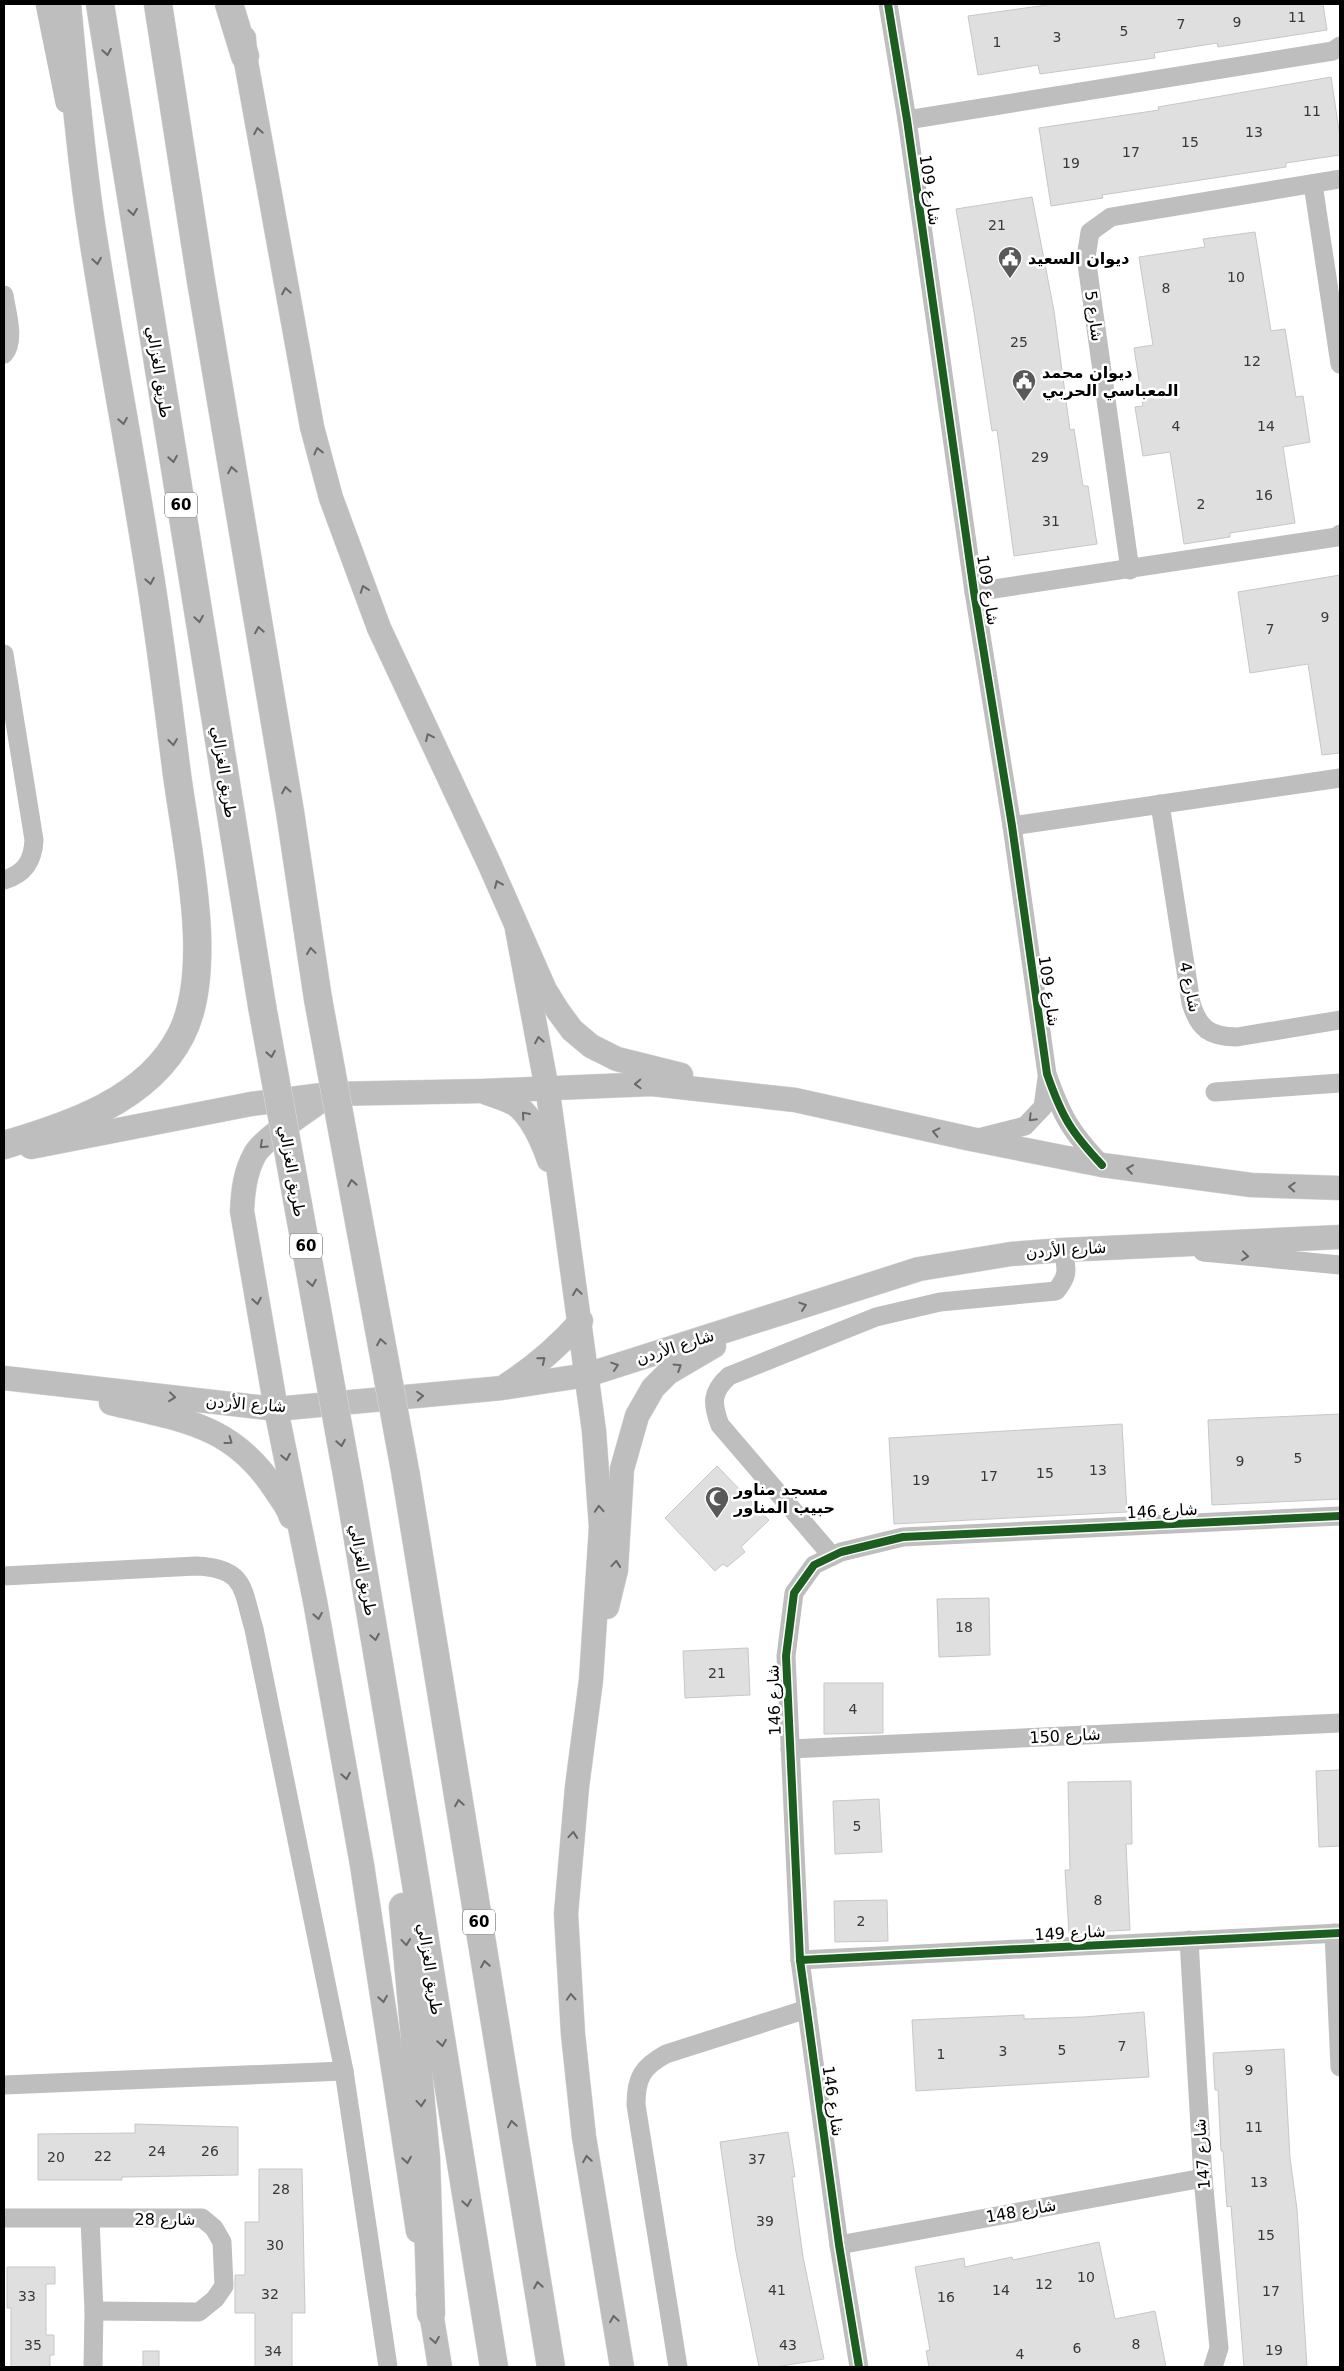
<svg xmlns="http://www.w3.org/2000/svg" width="1344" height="2371" viewBox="0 0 1344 2371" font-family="'DejaVu Sans','Noto Sans Arabic',sans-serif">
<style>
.building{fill:#dfdfdf;stroke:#c7c7c7}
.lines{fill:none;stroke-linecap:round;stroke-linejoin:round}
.major-casing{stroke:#dbdbdb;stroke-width:25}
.highway-casing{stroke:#dbdbdb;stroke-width:29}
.minor{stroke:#bebebe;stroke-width:19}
.major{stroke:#bebebe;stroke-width:24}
.highway{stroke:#bebebe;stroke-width:28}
.highway-bridge-casing{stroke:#dbdbdb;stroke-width:29;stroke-linecap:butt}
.highway-bridge{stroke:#bebebe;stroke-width:28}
.cycleway-casing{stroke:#fff;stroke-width:11}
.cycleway{stroke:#1b5e20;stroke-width:8}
.oneway{stroke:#686868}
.labels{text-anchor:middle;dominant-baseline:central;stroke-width:5;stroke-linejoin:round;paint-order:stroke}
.number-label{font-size:14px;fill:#383838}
.shield{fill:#fff;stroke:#4c4c4c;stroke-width:1}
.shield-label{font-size:15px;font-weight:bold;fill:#000}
.street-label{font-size:16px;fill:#000;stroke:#fff}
.poi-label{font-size:16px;font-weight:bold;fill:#000;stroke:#fff;text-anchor:start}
</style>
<rect width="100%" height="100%" fill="#fff"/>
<g class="building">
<path d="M1054,4h269l4,26 -109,17 -1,-4 -63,10 1,5 -115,16 -2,-9 -60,10 -10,-59z"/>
<path d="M1331,77l9,60v18l-54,8v4l-184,28 1,3 -52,8 -12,-78 120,-18 -1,-3z"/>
<path d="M1032,197l22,114 16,119 4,-1 9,57h5l9,58 -83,12 -17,-126 -5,1 -18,-119 -18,-103z"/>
<path d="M1255,232l16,99 14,-2 11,68 7,-1 7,46 -27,5 12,76 -65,10v4l-46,7 -14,-92 -27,4 -8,-49 8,-1 -9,-58 19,-3 -14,-88 66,-10 -2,-8z"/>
<path d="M1340,575v178l-18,2 -14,-91 -58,9 -12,-81z"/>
<path d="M1340,1414v85l-128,6 -4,-85z"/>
<path d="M1122,1424l5,88 -233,12 -5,-86z"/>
<path d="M717,1466l52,54 -28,27 4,5 -18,15 -4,-3 -8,7 -50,-53z"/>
<path d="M989,1598l1,57 -51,2 -2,-58z"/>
<path d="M748,1648l2,47 -65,3 -2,-47z"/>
<path d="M824,1683h59v50l-59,1z"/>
<path d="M1340,1770v76l-21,1 -3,-76z"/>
<path d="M1131,1781l1,63h-6l4,86 -61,3 -4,-63h5l-2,-88z"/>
<path d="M879,1799l3,53 -47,2 -2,-53z"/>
<path d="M887,1900l1,41 -53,1 -1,-41z"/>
<path d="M1144,2012l5,65 -233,14 -4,-71 112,-5v4l60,-2z"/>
<path d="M1284,2049l6,109 7,51 10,158h-63l-13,-161 -4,1 -4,-56h-2l-3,-61h-3l-2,-37z"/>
<path d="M135,2124l103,3v48l-116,2v3h-84v-46l97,-1z"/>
<path d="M788,2132l7,45h-3l11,80 21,102 -48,8h-17l-23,-115 -16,-110z"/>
<path d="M259,2169h43l3,144h-13v54h-37v-54h-20v-38h10v-53h14z"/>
<path d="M1099,2242l16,77 40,-8 11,56h-237l-3,-16 4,-1 -15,-83 49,-9 1,9 47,-10 1,3z"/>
<path d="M7,2267h48v17h-9v51h8v20h-4v12h-39v-59h-4z"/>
<rect x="143" y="2351" width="16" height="16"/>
</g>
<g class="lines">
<g class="major-casing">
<g id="major">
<path d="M244,38l1,18 67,371 19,71 48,130 110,235 56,127 13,21 14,19 19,16 26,13 64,16"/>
<path d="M517,929l32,171 45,331 7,96 -10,153 -14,107 -11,127 7,120 11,103 38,230"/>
<path d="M487,1093c9,3 18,6 26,10 17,9 30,40 36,57"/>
<path d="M328,1095c-17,14 -63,42 -73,59 -10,18 -12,37 -13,57l34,198 39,192 47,264 56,366"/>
<path d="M31,1147l220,-43 79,-10 153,-3 169,-7 143,16 176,39 131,26 149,20 89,3"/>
<path d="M4,1378l272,31 226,-21 85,-13 332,-106 92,-15 52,-4 277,-13"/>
<path d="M508,1384c28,-18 51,-38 73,-63"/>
<path d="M111,1403c71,17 122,21 165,88 5,8 12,16 15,26"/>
<path d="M607,1607l9,-37 6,-101 15,-53 16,-28 15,-15 46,-27"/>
<path d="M428,2294l12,73"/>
</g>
</g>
<g class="highway-casing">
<g id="highway">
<path d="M100,4l162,1002"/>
<path d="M158,4l43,277 89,531 28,187"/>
<path d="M229,4l16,52"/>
<path d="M4,1145c65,-19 144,-45 177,-110 35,-68 4,-194 -5,-268 -6,-48 -12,-96 -19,-144 -19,-134 -46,-266 -66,-399 -11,-73 -17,-147 -24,-220"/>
<path d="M406,1476l145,891"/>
<path d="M349,1486l62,367 83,514"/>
<path d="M403,1907l23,251 5,155"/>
</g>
</g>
<g class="minor">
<path d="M45,4l20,99"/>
<path d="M888,4l19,116 67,472 38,234 35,248c15,43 24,58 55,91"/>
<path d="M907,120l426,-69 7,-5"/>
<path d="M1313,184l27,180"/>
<path d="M4,295c2,16 12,45 0,59"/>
<path d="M1130,570l-44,-313 4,-25 21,-15 229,-38"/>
<path d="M974,592l363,-55 3,-3"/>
<path d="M4,654l30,186c-1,21 -9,34 -30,40"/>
<path d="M1160,804l31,199c8,26 19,34 46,34l103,-17"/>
<path d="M1012,826l328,-48"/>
<path d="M1215,1092l125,-9"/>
<path d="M974,1139l51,-13 18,-19 4,-29"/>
<path d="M1203,1252l137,13"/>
<path d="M832,1556l-112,-131c-8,-21 -9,-33 9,-49l147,-59 64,-15 116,-11c13,-16 11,-21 7,-41"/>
<path d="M4,1576l192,-10c50,2 46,23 58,63l90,442 44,296"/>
<path d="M790,1749l550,-26"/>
<path d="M1334,1933l6,134"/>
<path d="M1189,1940l14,238 16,170 -6,19"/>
<path d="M800,1960l540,-27"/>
<path d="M4,2085l340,-14"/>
<path d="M4,2218h198l12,10 8,14 2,44 -9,13 -16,13 -105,-1"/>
<path d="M90,2219l4,92 -1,56"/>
<path d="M839,2245l364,-67"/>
<path d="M678,2367l-42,-262c0,-27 6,-38 30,-51l141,-45"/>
<path d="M859,2367l-20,-122 -39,-285 -14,-304 8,-63 20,-28 27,-13 62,-15 437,-21"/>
</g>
<use href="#major" class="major"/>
<use href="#highway" class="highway"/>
<g class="highway-bridge-casing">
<g id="highway-bridge">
<path d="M318,999l88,477"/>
<path d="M262,1006l87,480"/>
</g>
</g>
<use href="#highway-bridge" class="highway-bridge"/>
<g class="cycleway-casing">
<g id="cycleway">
<path d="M888,4l19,116 67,472 38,234 35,248c15,43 24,58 55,91"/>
<path d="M800,1960l540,-27"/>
<path d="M859,2367l-20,-122 -39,-285 -14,-304 8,-63 20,-28 27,-13 62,-15 437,-21"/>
</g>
</g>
<use href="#cycleway" class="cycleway"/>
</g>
<defs><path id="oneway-chevron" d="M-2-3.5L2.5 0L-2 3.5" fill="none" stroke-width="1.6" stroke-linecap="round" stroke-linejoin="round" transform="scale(1.25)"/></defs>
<g class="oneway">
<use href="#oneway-chevron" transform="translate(107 52) rotate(81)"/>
<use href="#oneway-chevron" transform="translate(258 131) rotate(-100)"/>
<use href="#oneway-chevron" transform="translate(133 212) rotate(81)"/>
<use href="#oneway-chevron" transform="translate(97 261) rotate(81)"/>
<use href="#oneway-chevron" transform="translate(286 291) rotate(-100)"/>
<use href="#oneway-chevron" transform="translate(123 421) rotate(80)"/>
<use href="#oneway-chevron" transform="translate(318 451) rotate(-104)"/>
<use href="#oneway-chevron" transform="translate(173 459) rotate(81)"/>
<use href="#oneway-chevron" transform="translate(232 470) rotate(-100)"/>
<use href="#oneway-chevron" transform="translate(150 581) rotate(80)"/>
<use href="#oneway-chevron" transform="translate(364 589) rotate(-110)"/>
<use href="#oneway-chevron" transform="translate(199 619) rotate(81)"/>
<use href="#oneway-chevron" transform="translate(259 630) rotate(-100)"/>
<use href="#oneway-chevron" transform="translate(429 737) rotate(-115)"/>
<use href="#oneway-chevron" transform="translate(173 742) rotate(83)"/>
<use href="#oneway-chevron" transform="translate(286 790) rotate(-100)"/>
<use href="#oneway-chevron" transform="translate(498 884) rotate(-113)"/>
<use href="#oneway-chevron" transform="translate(311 951) rotate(-98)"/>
<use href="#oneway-chevron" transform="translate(539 1040) rotate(-100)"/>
<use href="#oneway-chevron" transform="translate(271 1054) rotate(80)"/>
<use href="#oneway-chevron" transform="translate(638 1084) rotate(178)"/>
<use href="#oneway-chevron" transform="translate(525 1115) rotate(-131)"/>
<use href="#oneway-chevron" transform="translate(1032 1118) rotate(135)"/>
<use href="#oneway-chevron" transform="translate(936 1132) rotate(-167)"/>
<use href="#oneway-chevron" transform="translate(263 1145) rotate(137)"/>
<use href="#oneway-chevron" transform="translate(1130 1169) rotate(-172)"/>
<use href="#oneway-chevron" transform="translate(352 1183) rotate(-100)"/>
<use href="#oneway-chevron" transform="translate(1292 1187) rotate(-177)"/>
<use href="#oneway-chevron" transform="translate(1245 1256) rotate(6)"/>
<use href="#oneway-chevron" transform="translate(312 1283) rotate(80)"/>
<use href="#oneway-chevron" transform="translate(577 1292) rotate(-98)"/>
<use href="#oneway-chevron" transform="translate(257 1301) rotate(80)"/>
<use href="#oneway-chevron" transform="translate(803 1306) rotate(-18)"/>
<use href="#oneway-chevron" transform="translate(381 1342) rotate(-100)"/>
<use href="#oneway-chevron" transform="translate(542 1360) rotate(-40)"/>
<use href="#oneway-chevron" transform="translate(615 1366) rotate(-18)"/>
<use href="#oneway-chevron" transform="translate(678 1367) rotate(-32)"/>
<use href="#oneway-chevron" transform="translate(420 1396) rotate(-5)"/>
<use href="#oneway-chevron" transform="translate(172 1397) rotate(6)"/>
<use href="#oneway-chevron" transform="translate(229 1441) rotate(36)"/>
<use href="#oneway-chevron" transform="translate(341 1443) rotate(80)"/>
<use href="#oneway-chevron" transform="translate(286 1457) rotate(79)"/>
<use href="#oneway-chevron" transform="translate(599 1509) rotate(-94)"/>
<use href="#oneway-chevron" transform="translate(616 1564) rotate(-85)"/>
<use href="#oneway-chevron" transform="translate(318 1616) rotate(80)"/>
<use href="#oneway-chevron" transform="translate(375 1637) rotate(80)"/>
<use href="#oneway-chevron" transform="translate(346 1776) rotate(80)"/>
<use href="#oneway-chevron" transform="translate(459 1803) rotate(-99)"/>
<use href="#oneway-chevron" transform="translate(573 1835) rotate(-85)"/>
<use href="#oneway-chevron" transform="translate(406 1942) rotate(85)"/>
<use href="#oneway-chevron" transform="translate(485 1964) rotate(-99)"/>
<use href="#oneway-chevron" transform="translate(571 1997) rotate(-93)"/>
<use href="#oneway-chevron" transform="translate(383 1999) rotate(81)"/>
<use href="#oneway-chevron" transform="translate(442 2043) rotate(81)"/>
<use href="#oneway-chevron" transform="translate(421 2103) rotate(85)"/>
<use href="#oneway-chevron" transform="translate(512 2124) rotate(-99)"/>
<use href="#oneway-chevron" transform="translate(587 2159) rotate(-99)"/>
<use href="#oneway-chevron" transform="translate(407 2160) rotate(81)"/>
<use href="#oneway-chevron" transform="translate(467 2203) rotate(81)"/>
<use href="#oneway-chevron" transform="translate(538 2285) rotate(-99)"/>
<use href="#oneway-chevron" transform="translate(614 2319) rotate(-99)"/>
<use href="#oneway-chevron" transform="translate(435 2340) rotate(81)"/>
</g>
<defs>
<g id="civic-pin" transform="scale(1.25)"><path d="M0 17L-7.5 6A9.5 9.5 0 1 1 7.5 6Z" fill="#595959" stroke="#fff"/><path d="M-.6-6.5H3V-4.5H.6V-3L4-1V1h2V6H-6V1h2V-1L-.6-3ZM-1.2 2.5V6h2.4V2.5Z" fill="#fff"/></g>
<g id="mosque-pin" transform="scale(1.25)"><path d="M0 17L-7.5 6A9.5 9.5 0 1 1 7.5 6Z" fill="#595959" stroke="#fff"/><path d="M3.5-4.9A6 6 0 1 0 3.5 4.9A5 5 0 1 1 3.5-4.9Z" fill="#fff"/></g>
</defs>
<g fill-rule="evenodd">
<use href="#civic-pin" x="1010" y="258"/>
<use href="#civic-pin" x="1024" y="381"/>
<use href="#mosque-pin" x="717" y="1498"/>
</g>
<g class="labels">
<g class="number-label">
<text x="1297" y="17">11</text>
<text x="1237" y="22">9</text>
<text x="1181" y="24">7</text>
<text x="1124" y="31">5</text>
<text x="1057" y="37">3</text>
<text x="997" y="42">1</text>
<text x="1312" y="111">11</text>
<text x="1254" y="132">13</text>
<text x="1190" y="142">15</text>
<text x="1131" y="152">17</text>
<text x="1071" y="163">19</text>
<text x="997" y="225">21</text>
<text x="1236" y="277">10</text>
<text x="1166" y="288">8</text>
<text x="1019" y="342">25</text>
<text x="1252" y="361">12</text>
<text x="1176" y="426">4</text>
<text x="1266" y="426">14</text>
<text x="1040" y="457">29</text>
<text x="1264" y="495">16</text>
<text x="1201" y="504">2</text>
<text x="1051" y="521">31</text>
<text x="1325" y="617">9</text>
<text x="1270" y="629">7</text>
<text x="1298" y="1458">5</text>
<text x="1240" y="1461">9</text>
<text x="1098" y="1470">13</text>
<text x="1045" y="1473">15</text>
<text x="989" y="1476">17</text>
<text x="921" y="1480">19</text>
<text x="964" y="1627">18</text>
<text x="717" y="1673">21</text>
<text x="853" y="1709">4</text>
<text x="857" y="1826">5</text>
<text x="1098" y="1900">8</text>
<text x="861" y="1921">2</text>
<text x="1122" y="2046">7</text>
<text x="1062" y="2050">5</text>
<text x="1003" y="2051">3</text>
<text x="941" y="2054">1</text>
<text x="1249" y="2070">9</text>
<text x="1254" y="2127">11</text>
<text x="157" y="2151">24</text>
<text x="210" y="2151">26</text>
<text x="103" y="2156">22</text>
<text x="56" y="2157">20</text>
<text x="757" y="2159">37</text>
<text x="1259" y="2182">13</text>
<text x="281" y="2189">28</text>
<text x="765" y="2221">39</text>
<text x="1266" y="2235">15</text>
<text x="275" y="2245">30</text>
<text x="1086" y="2277">10</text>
<text x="1044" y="2284">12</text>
<text x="777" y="2290">41</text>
<text x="1001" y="2290">14</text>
<text x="1271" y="2291">17</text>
<text x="270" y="2294">32</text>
<text x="27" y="2296">33</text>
<text x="946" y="2297">16</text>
<text x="1136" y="2344">8</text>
<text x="33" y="2345">35</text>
<text x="788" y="2345">43</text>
<text x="1077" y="2348">6</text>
<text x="1274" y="2350">19</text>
<text x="273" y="2351">34</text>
<text x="1020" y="2354">4</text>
</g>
<g class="shield">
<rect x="165" y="492.5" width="32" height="25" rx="4"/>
<rect x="290" y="1233.5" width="32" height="25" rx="4"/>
<rect x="463" y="1909.5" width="32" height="25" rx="4"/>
</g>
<g class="shield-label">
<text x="181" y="505">60</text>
<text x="306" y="1246">60</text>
<text x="479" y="1922">60</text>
</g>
<g class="street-label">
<text transform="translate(930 190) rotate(82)">شارع 109</text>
<text transform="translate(1094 316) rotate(82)">شارع 5</text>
<text transform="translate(159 372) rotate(81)">طريق الغزالي</text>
<text transform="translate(988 590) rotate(81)">شارع 109</text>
<text transform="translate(224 772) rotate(81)">طريق الغزالي</text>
<text transform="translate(1190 987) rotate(78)">شارع 4</text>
<text transform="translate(1049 991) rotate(82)">شارع 109</text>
<text transform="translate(292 1171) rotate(80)">طريق الغزالي</text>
<text transform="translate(1066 1250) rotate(-4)">شارع الأردن</text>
<text transform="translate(675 1347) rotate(-18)">شارع الأردن</text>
<text transform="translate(246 1404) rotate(4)">شارع الأردن</text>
<text transform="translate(1162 1511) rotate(-3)">شارع 146</text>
<text transform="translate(363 1570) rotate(80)">طريق الغزالي</text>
<text transform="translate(774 1700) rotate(-92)">شارع 146</text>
<text transform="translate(1065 1736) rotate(-3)">شارع 150</text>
<text transform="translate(1070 1933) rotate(-3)">شارع 149</text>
<text transform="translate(430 1969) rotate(81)">طريق الغزالي</text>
<text transform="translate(833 2101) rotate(82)">شارع 146</text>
<text transform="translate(1202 2154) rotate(-94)">شارع 147</text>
<text transform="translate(1021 2211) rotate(-10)">شارع 148</text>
<text x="165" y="2219">شارع 28</text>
</g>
<g class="poi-label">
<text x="1028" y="258">ديوان السعيد</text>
<text x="1042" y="372">ديوان محمد<tspan x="1042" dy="18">المعباسي الحربي</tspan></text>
<text x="734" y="1489">مسجد مناور<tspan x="734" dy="18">حبيب المناور</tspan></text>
</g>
</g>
<rect width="1344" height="2371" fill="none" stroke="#000000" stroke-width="10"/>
</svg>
